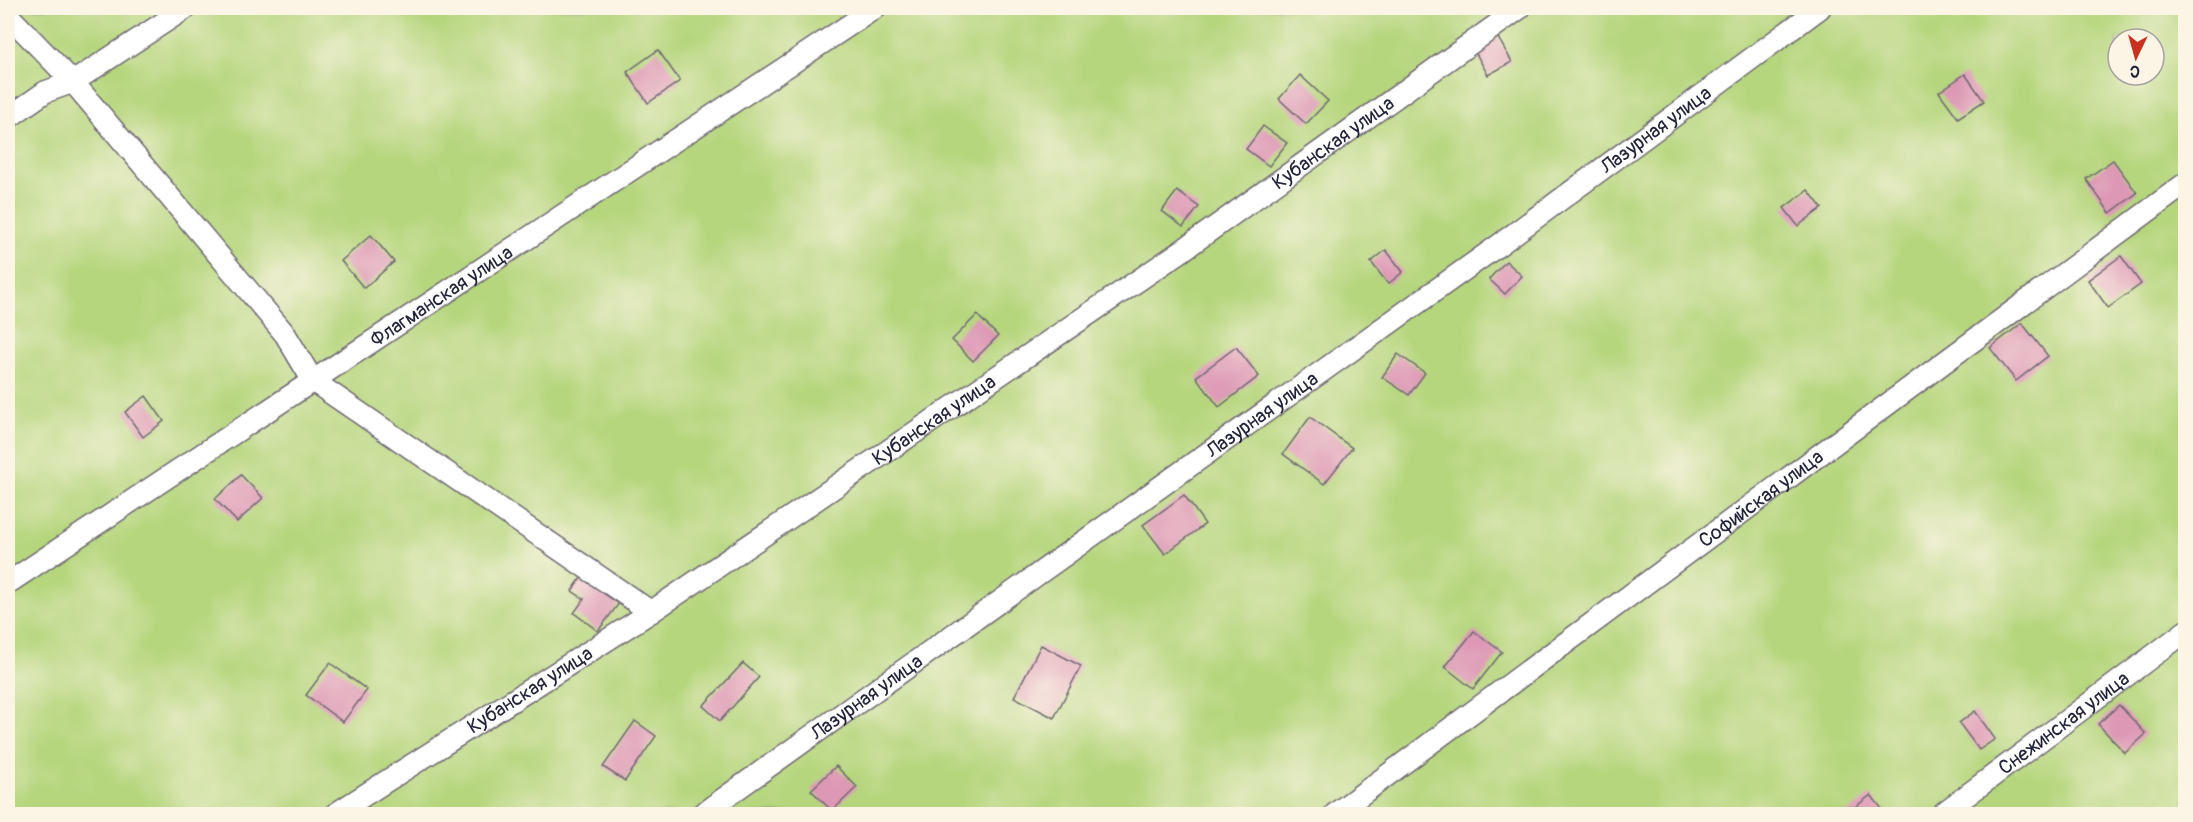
<svg xmlns="http://www.w3.org/2000/svg" width="2193" height="822" viewBox="0 0 2193 822" font-family="Pangolin,sans-serif">
<style>
.green{fill:#b5d67d;stroke:#6c7c5c;stroke-width:1.5;fill-rule:evenodd}
.building{fill:#dd98b5}
.lines{fill:none;stroke-linecap:round;stroke-linejoin:round}
.lane-casing{stroke:#6d6770;stroke-width:24}
.lane{stroke:#fff;stroke-width:21}
.labels{text-anchor:middle;dominant-baseline:central;stroke-width:4.5;stroke-linejoin:round;paint-order:stroke}
.street-label{font-size:20px;fill:#22223b;stroke:#fcf5e5}
</style>
<rect width="100%" height="100%" fill="#fcf5e5"/>
<filter id="ink" filterUnits="userSpaceOnUse"><feTurbulence type="fractalNoise" baseFrequency=".0167" numOctaves="2"/><feDisplacementMap in="SourceGraphic" scale="12" xChannelSelector="R" yChannelSelector="G"/><feConvolveMatrix kernelMatrix="1 2 1 2 8 2 1 2 1" color-interpolation-filters="sRGB"/></filter>
<filter id="wash" filterUnits="userSpaceOnUse"><feTurbulence type="fractalNoise" baseFrequency=".008" numOctaves="4" result="noise"/><feDisplacementMap in="SourceGraphic" scale="24" xChannelSelector="R" yChannelSelector="G"/><feGaussianBlur stdDeviation="1.35" result="paint"/><feColorMatrix in="noise" values="0 0 0 0 0 0 0 0 0 0 0 0 0 0 0 0 0 1.4 0 .05"/><feComposite in="paint" operator="in"/></filter>
<g filter="url(#wash)">
<rect width="100%" height="100%" fill="#f8e8d2"/>
<path class="green" d="M8,8h2177v806h-2177zM2118,39h36v36h-36z"/>
<g id="blocks">
<g class="building">
<path d="M1497,36l15,26 -24,13 -15,-27z"/>
<path d="M658,50l22,31 -32,22 -21,-31z"/>
<path d="M1965,74l19,27 -26,17 -19,-26z"/>
<path d="M1300,75l28,26 -22,23 -27,-25z"/>
<path d="M1263,126l24,17 -18,23 -23,-17z"/>
<path d="M2113,160l24,33 -27,20 -24,-34z"/>
<path d="M1808,190l14,18 -24,18 -14,-18z"/>
<path d="M1177,191l22,16 -16,20 -21,-16z"/>
<path d="M371,235l23,27 -30,26 -23,-27z"/>
<path d="M1386,250l17,22 -15,12 -17,-22z"/>
<path d="M2121,256l20,28 -33,24 -20,-28z"/>
<path d="M1506,261l16,15 -17,18 -16,-15z"/>
<path d="M977,315l21,21 -25,25 -21,-21z"/>
<path d="M2022,323l26,33 -32,25 -26,-33z"/>
<path d="M1236,347l23,29 -40,31 -23,-30z"/>
<path d="M1398,354l27,19 -16,22 -27,-18z"/>
<path d="M146,396l18,25 -21,16 -18,-25z"/>
<path d="M1310,417l42,31 -28,36 -41,-30z"/>
<path d="M241,475l22,23 -26,24 -22,-23z"/>
<path d="M1184,495l21,29 -40,30 -22,-29z"/>
<path d="M583,575l37,27 -22,29 -24,-18 10,-14 -12,-8z"/>
<path d="M1474,631l28,21 -29,37 -28,-22z"/>
<path d="M1041,645l40,21 -27,52 -40,-21z"/>
<path d="M330,663l37,27 -24,32 -37,-27z"/>
<path d="M743,663l16,14 -39,44 -17,-15z"/>
<path d="M2119,705l27,29 -21,19 -27,-29z"/>
<path d="M1975,711l20,28 -16,11 -20,-27z"/>
<path d="M635,721l21,15 -31,45 -22,-14z"/>
<path d="M836,766l21,21 -25,24 -21,-21z"/>
<path d="M1871,795l15,19h-40z"/>
</g>
</g>
</g>
<g filter="url(#ink)">
<use href="#blocks" fill-opacity="0" stroke="#6d6770" stroke-width="1.5"/>
<g class="lines">
<g class="lane-casing">
<g id="lane">
<path d="M8,15l65,67 212,252 28,47 338,231"/>
<path d="M8,118l37,-26 28,-10 113,-74"/>
<path id="s1" d="M8,583l867,-575"/>
<path id="s2" d="M335,814l316,-202 532,-362 337,-242"/>
<path id="s3" d="M702,814l797,-569 321,-237"/>
<path id="s4" d="M1335,814l851,-631"/>
<path id="s5" d="M1942,814l244,-183"/>
</g>
</g>
<use href="#lane" class="lane"/>
</g>
</g>
<g class="labels">
<g class="street-label">
<text stroke="none"><textPath href="#s3" startOffset="1174">Лазурная улица</textPath></text>
<text stroke="none"><textPath href="#s2" startOffset="1203">Кубанская улица</textPath></text>
<text stroke="none"><textPath href="#s1" startOffset="520">Флагманская улица</textPath></text>
<text stroke="none"><textPath href="#s3" startOffset="688">Лазурная улица</textPath></text>
<text stroke="none"><textPath href="#s2" startOffset="717">Кубанская улица</textPath></text>
<text stroke="none"><textPath href="#s4" startOffset="530">Софийская улица</textPath></text>
<text stroke="none"><textPath href="#s2" startOffset="231">Кубанская улица</textPath></text>
<text stroke="none"><textPath href="#s3" startOffset="202">Лазурная улица</textPath></text>
<text stroke="none"><textPath href="#s5" startOffset="152">Снежинская улица</textPath></text>
</g>
</g>
<rect width="2193" height="822" fill="none" stroke="#fcf5e5" stroke-width="30"/>
<g transform="translate(2136 57) rotate(185)"><circle r="28" fill="#fcf5e5" stroke="#a5a1a1" stroke-width="1.5"/>
<path d="M0-4.5L10 22L0 15L-10 22Z" fill="#c8321e"/>
<text y="-9" font-size="16" font-weight="bold" text-anchor="middle" fill="#22223b">С</text>
</g>
</svg>
